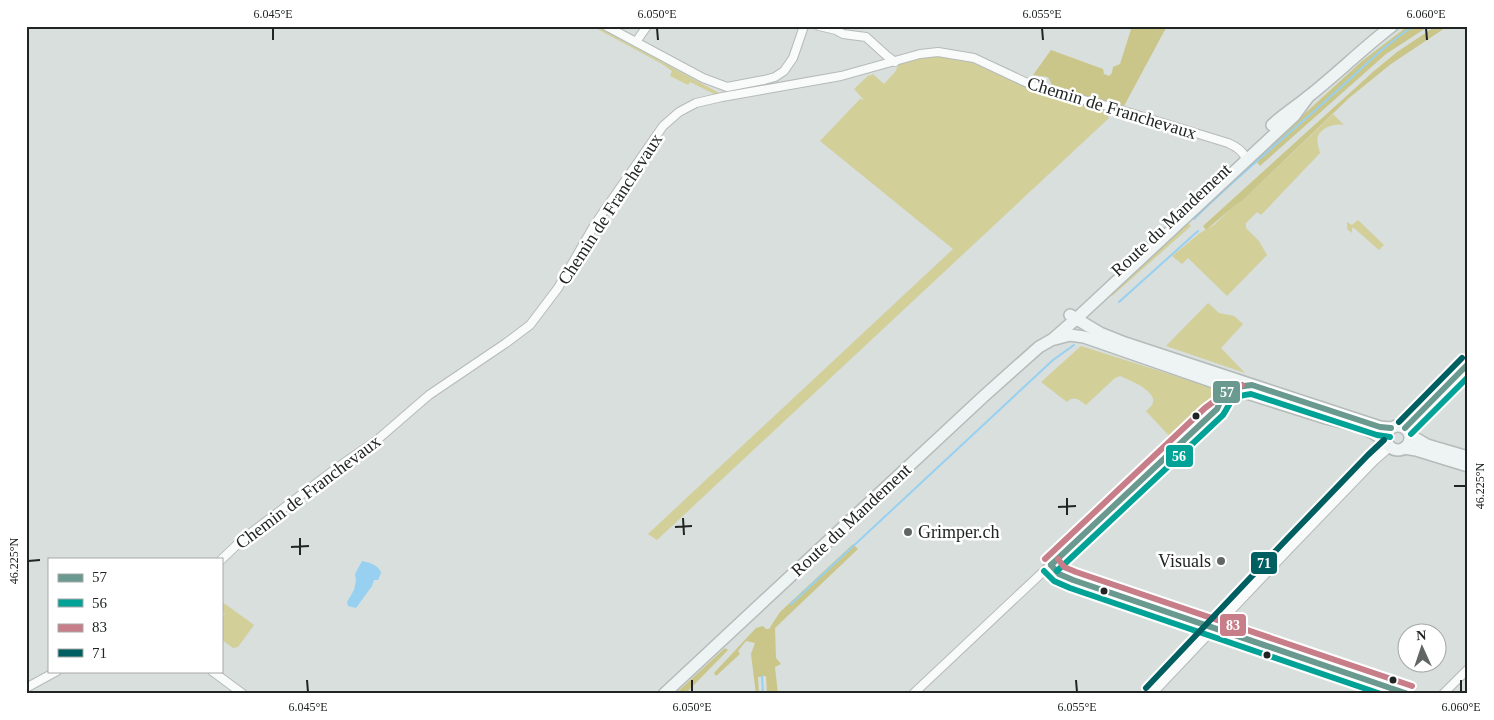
<svg xmlns="http://www.w3.org/2000/svg" width="1494" height="720" viewBox="0 0 1494 720" font-family="'Times New Roman',serif">
<style>
.green{fill:#d2cf99}
.forest{fill:#cac689}
.water{fill:#98d0f2}
.lines{fill:none;stroke-linecap:round;stroke-linejoin:round}
.stream{stroke:#98d0f2;stroke-width:2}
.minor-casing{stroke:#b5bbb9;stroke-width:10}
.secondary-casing{stroke:#b5bbb9;stroke-width:14}
.minor{stroke:#f9fafa;stroke-width:8}
.secondary{stroke:#eef3f3;stroke-width:11}
.bus-1-casing{stroke:#fff;stroke-width:10}
.bus-2-casing{stroke:#fff;stroke-width:10}
.bus-3-casing{stroke:#fff;stroke-width:10}
.bus-4-casing{stroke:#fff;stroke-width:10}
.bus-1{stroke:#6a9990;stroke-width:6}
.bus-2{stroke:#03a297;stroke-width:6}
.bus-3{stroke:#c77e88;stroke-width:6}
.bus-4{stroke:#005f61;stroke-width:6}
.ticks{fill:none;stroke:#202523;stroke-width:2}
.bus-dot{fill:#202523;stroke:#fff;stroke-width:2}
.poi-dot{fill:#606664;stroke:#fff;stroke-width:2}
.labels{text-anchor:middle;dominant-baseline:central;stroke-width:5;stroke-linejoin:round;paint-order:stroke}
.street-label{font-size:18px;fill:#202523;stroke:#fff}
.poi-label{font-size:18px;fill:#202523;stroke:#fff;text-anchor:start}
.line-badge{stroke:#fff;stroke-width:2}
.badge-label{font-size:14px;text-anchor:middle;font-weight:bold;fill:#fff}
.neatline{fill:none;stroke:#202523;stroke-width:2}
.ticks-label{font-size:12px;text-anchor:middle;fill:#202523}
</style>
<rect width="100%" height="100%" fill="#d8dfdc"/>
<g class="green">
<path d="M592,26h4l125,68 -5,1 -26,-13 -2,3 -18,-9 2,-5 -10,-7z"/>
<path d="M929,55l42,7 59,27 74,20 5,9 -452,422 -9,-6 305,-285 -133,-108 40,-42 4,1 -10,-11 15,-14 1,1 3,-2 11,10 11,-12 4,-8z"/>
<path d="M1333,114l11,11c-9,-2 -22,2 -26,11 -2,6 1,12 2,17l-59,62 -4,-3 -11,11v5l13,13 8,14 -40,41 -39,-38 -6,6 -10,-8 28,-23 14,-8 25,-24 1,2z"/>
<path d="M1358,220l26,25 -5,5 -25,-22h-2v5l-5,-4v-7l5,3z"/>
<path d="M1187,222l4,4 -79,70 -2,-2z"/>
<path d="M1208,303l11,10 15,3 9,8 -22,24 24,25 -79,-27z"/>
<path d="M1081,346l132,42 3,6 -1,8 -42,38 -27,-29c23,-16 -15,-30 -26,-35l-5,2 -29,27c-7,-5 -12,-10 -19,-3l-26,-20z"/>
<path d="M221,601l33,24 -16,22 -5,1 -12,-9v-21l4,-4 -4,-3z"/>
</g>
<g class="forest">
<path d="M1132,26h35l-43,80 -70,-17 -6,-12 -15,-2 18,-25 52,19 1,5 5,2 3,-3 1,-6 7,-3z"/>
<path d="M1408,26h21l-43,28 -126,112 -4,-5 7,-9 99,-91z"/>
<path d="M1436,26h12l-57,38 -42,34 -109,105 -1,-1 -33,28 -3,-4 171,-155 23,-19z"/>
<path d="M853,544l5,5 -83,79 1,30 5,6 -6,3 3,27h-11l-1,-18 -8,1 1,17h-3l-5,-40 4,-11 -9,-2 -8,10 2,3 -24,22 -2,-3 42,-45 7,-2 3,3h3l11,-17z"/>
<path d="M725,648l3,2 -43,44h-10z"/>
</g>
<path class="water" d="M362,561c8,2 17,4 19,12l-3,7h-4l-2,6 -16,22 -8,-2 -1,-4 7,-12 2,-9 -1,-7z"/>
<g class="lines">
<g class="stream">
<path d="M1194,219c43,-43 91,-81 136,-122 28,-24 52,-51 84,-71"/>
<path d="M1119,302l79,-71"/>
<path d="M791,604l262,-244 21,-15"/>
<path d="M762,676l1,18"/>
</g>
<g class="minor-casing">
<g id="minor">
<path d="M606,26l97,52 24,9 37,-7 11,-3 9,-6 9,-13 11,-32"/>
<path d="M819,26l17,4 7,4 23,3 21,19 8,6"/>
<path d="M636,42l11,-16"/>
<path d="M1218,408l8,-15 7,-6"/>
<path d="M1405,428l63,-64"/>
<path d="M221,560l23,-22 94,-71 39,-27 52,-45 77,-52 24,-18 28,-37 37,-64 68,-98 16,-14 17,-9 26,-6 119,-21 79,-22 18,-2 36,6 64,30 73,19 117,36c7,3 16,8 18,17"/>
<path d="M1051,565l8,9 14,6 336,114"/>
<path d="M212,671l31,23"/>
<path d="M26,688l31,-17"/>
<path d="M913,694l298,-280 17,-12 18,-9"/>
<path d="M1152,694l140,-148 82,-85 16,-14"/>
<path d="M1443,694l25,-25"/>
</g>
</g>
<g class="secondary-casing">
<g id="secondary">
<path d="M1272,125c12,-11 25,-19 37,-29 28,-22 54,-48 83,-70"/>
<path d="M1070,315l30,18 25,10 255,84 11,1"/>
<path d="M1055,339l15,-4 14,2 147,51 95,30 35,9 12,6 13,8"/>
<circle cx="1398" cy="438" r="12"/>
<path d="M1410,435l17,10 41,12"/>
<path d="M1404,448l12,2 52,16"/>
<path d="M664,694l320,-298 55,-49 14,-8 24,-21 217,-202 14,-19"/>
</g>
</g>
<use href="#minor" class="minor"/>
<use href="#secondary" class="secondary"/>
<g class="bus-1-casing">
<g id="bus-1">
<path d="M1405,428l63,-64"/>
<path d="M1051,565l166,-156c9,-22 13,-21 35,-24l128,42 11,1"/>
<path d="M1051,565l8,9 14,6 335,114"/>
</g>
</g>
<g class="bus-2-casing">
<g id="bus-2">
<path d="M1411,434l57,-57"/>
<path d="M1044,571l10,10 16,7 311,106"/>
<path d="M1057,571l166,-156c11,-17 6,-18 28,-21l126,41 13,2"/>
</g>
</g>
<g class="bus-3-casing">
<g id="bus-3">
<path d="M1045,559l160,-151 19,-14 18,-9"/>
<path d="M1058,559l6,8 12,5 336,114"/>
</g>
</g>
<g class="bus-4-casing">
<g id="bus-4">
<path d="M1399,422l63,-64"/>
<path d="M1146,688l140,-148 82,-85 16,-15"/>
</g>
</g>
<use href="#bus-1" class="bus-1"/>
<use href="#bus-2" class="bus-2"/>
<use href="#bus-3" class="bus-3"/>
<use href="#bus-4" class="bus-4"/>
</g>
<path class="ticks" d="M273,28v12M657,28l1,12M1042,28l1,12M1426,28l1,12M1454,486h12M1067,498v17M1058,507l18,-1M683,518l1,17M675,527l17,-1M300,538v17M291,547l18,-1M28,561l12,-1M307,680l1,12M692,680v12M1076,680l1,12M1461,680v12"/>
<g class="bus-dot">
<circle cx="1196" cy="416" r="4.5"/>
<circle cx="1104" cy="591" r="4.5"/>
<circle cx="1267" cy="655" r="4.5"/>
<circle cx="1393" cy="680" r="4.5"/>
</g>
<g class="poi-dot">
<circle cx="908" cy="532" r="5"/>
<circle cx="1221" cy="561" r="5"/>
</g>
<g class="labels">
<g class="street-label">
<text transform="translate(1112 108) rotate(17)">Chemin de Franchevaux</text>
<text transform="translate(610 209) rotate(-57)">Chemin de Franchevaux</text>
<text transform="translate(1171 220) rotate(-43)">Route du Mandement</text>
<text transform="translate(308 492) rotate(-37)">Chemin de Franchevaux</text>
<text transform="translate(851 520) rotate(-43)">Route du Mandement</text>
</g>
<g class="poi-label">
<text x="918" y="532">Grimper.ch</text>
<text x="1211" y="561" text-anchor="end">Visuals</text>
</g>
</g>
<g class="line-badge">
<rect x="1212" y="380" width="29" height="24" rx="5" fill="#6a9990"/>
<rect x="1165" y="444" width="29" height="24" rx="5" fill="#03a297"/>
<rect x="1250" y="551" width="28" height="24" rx="5" fill="#005f61"/>
<rect x="1219" y="613" width="28" height="24" rx="5" fill="#c77e88"/>
</g>
<g class="badge-label">
<text x="1227" y="397">57</text>
<text x="1179" y="461">56</text>
<text x="1264" y="568">71</text>
<text x="1233" y="630">83</text>
</g>
<rect width="1494" height="720" fill="none" stroke="#ffffff" stroke-width="55"/>
<rect x="48" y="558" width="175" height="115" fill="#ffffff" stroke="#a6a8a7"/>
<rect x="58" y="574" width="25" height="8" fill="#6a9990" stroke="#a6a8a7"/>
<text x="92" y="582" font-size="15" fill="#202523">57</text>
<rect x="58" y="599" width="25" height="8" fill="#03a297" stroke="#a6a8a7"/>
<text x="92" y="608" font-size="15" fill="#202523">56</text>
<rect x="58" y="624" width="25" height="8" fill="#c77e88" stroke="#a6a8a7"/>
<text x="92" y="632" font-size="15" fill="#202523">83</text>
<rect x="58" y="649" width="25" height="8" fill="#005f61" stroke="#a6a8a7"/>
<text x="92" y="658" font-size="15" fill="#202523">71</text>
<g transform="translate(1422 648) rotate(357)"><circle r="24" fill="#ffffff" stroke="#a6a8a7"/>
<path d="M0-4L9 19L0 12L-9 19Z" fill="#606664"/>
<text y="-8" font-size="14" font-weight="bold" text-anchor="middle" fill="#202523">N</text>
</g>
<rect x="28" y="28" width="1438" height="664" class="neatline"/>
<g class="ticks-label">
<text x="273" y="18">6.045°E</text>
<text x="657" y="18">6.050°E</text>
<text x="1042" y="18">6.055°E</text>
<text x="1426" y="18">6.060°E</text>
<text transform="translate(1480 486) rotate(-90)" y="4">46.225°N</text>
<text transform="translate(14 561) rotate(-90)" y="4">46.225°N</text>
<text x="308" y="711">6.045°E</text>
<text x="692" y="711">6.050°E</text>
<text x="1077" y="711">6.055°E</text>
<text x="1461" y="711">6.060°E</text>
</g>
</svg>
